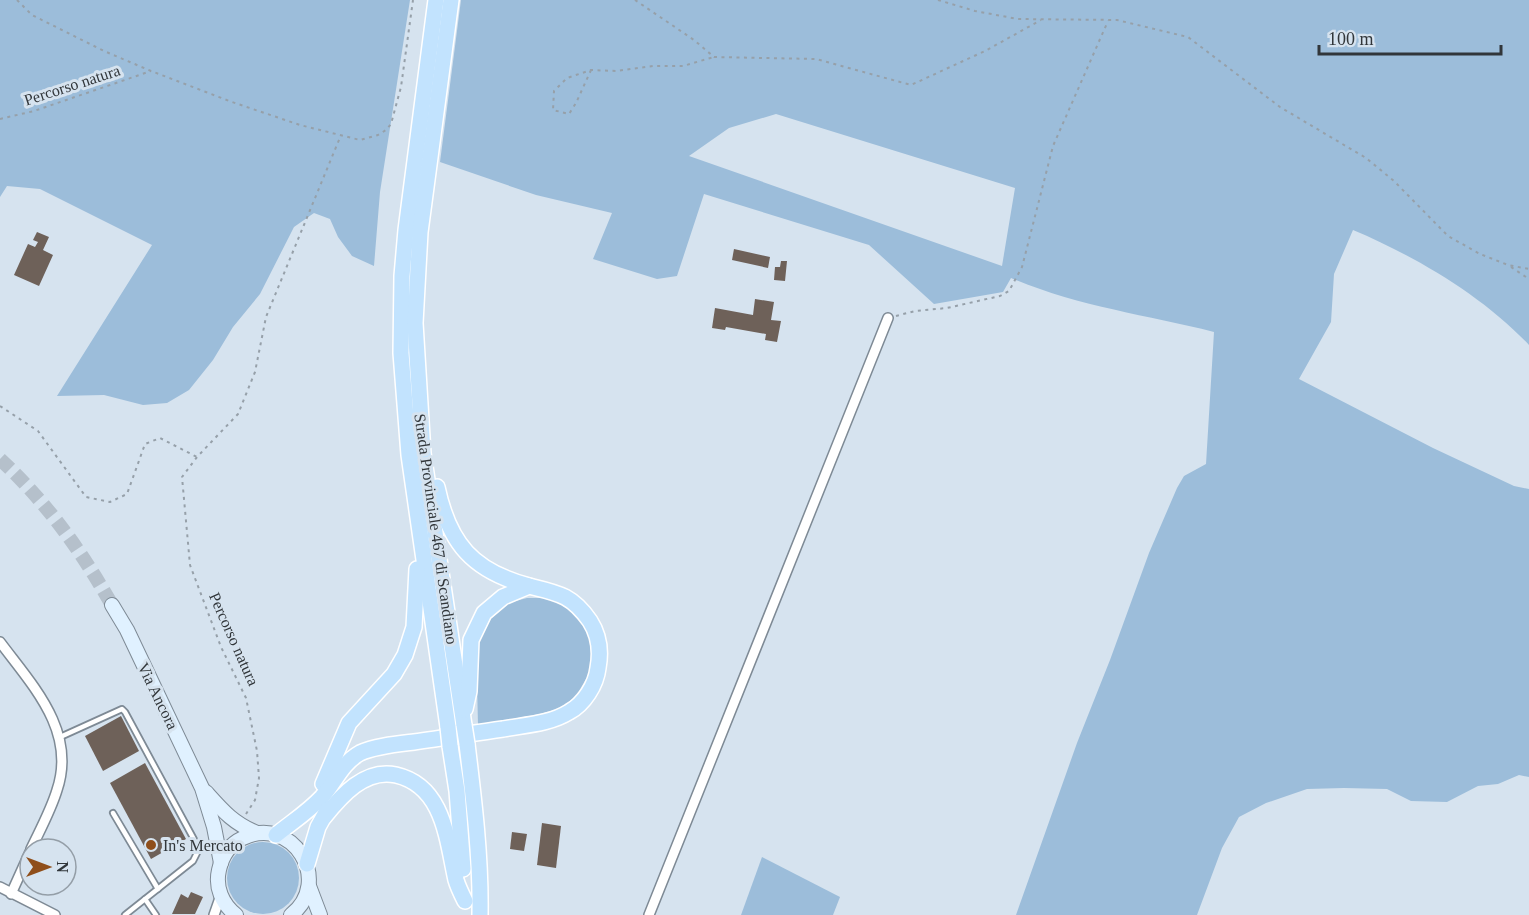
<svg xmlns="http://www.w3.org/2000/svg" width="1529" height="915" viewBox="0 0 1529 915" font-family="'Times New Roman',serif">
<style>
.green{fill:#9cbdda;fill-rule:evenodd}
.building{fill:#6e6159}
.lines{fill:none;stroke-linecap:round;stroke-linejoin:round}
.secondary-tunnel{stroke:#b5c0cb;stroke-width:14;stroke-dasharray:14 7;stroke-linecap:butt}
.service-casing{stroke:#7e8a95;stroke-width:8}
.minor-casing{stroke:#7e8a95;stroke-width:12}
.secondary-casing{stroke:#7e8a95;stroke-width:16}
.primary-casing{stroke:#fff;stroke-width:18}
.path{stroke:#96a0a9;stroke-width:2;stroke-dasharray:3 4.5;stroke-linecap:butt}
.service{stroke:#fff;stroke-width:4.5}
.minor{stroke:#fff;stroke-width:9}
.secondary{stroke:#e0f1ff;stroke-width:14}
.primary{stroke:#c2e3fe;stroke-width:15}
.primary-bridge-casing{stroke:#fff;stroke-width:18;stroke-linecap:butt}
.primary-bridge{stroke:#c2e3fe;stroke-width:15}
.poi-dot{fill:#8f4e1a;stroke:#d6e3ef;stroke-width:2}
.labels{text-anchor:middle;dominant-baseline:central;stroke-width:6;stroke-linejoin:round;paint-order:stroke}
.street-label{font-size:16px;fill:#31363a;stroke:#d6e3ef}
.poi-label{font-size:16px;fill:#31363a;stroke:#d6e3ef;text-anchor:start}
</style>
<rect width="100%" height="100%" fill="#d6e3ef"/>
<g class="green">
<path d="M0,0h410l-30,192 -6,74 -22,-10 -14,-19 -8,-18 -16,-6 -20,14 -34,67 -27,33 -20,33 -24,30 -22,13 -24,2 -39,-10 -47,1 95,-151 -112,-56 -33,-3 -7,11z"/>
<path d="M461,0h1068v345c-46,-49 -114,-89 -176,-115l-19,44 -3,48 -32,57 134,69 81,38 15,3v288l-10,-2 -21,9 -20,2 -31,16 -36,-1 -24,-12 -43,-1 -37,1 -41,14 -27,14 -17,31 -25,67h-181l61,-172 33,-83 39,-107 28,-65 7,-12 22,-12 8,-132c-68,-17 -138,-26 -203,-54l-8,14 -69,12 -65,-59 -165,-51 -27,82 -20,3 -64,-20 19,-46 -76,-18 -96,-33zM776,114l239,74 -13,78 -313,-110 40,-28z"/>
<path d="M527,598h23l20,12 16,17 7,21 -3,24 -11,19 -14,16 -25,7 -62,11 -2,-85 13,-21 15,-15z"/>
<circle cx="263" cy="878" r="36"/>
<path d="M762,857l78,40 -7,18h-92z"/>
</g>
<g class="building">
<path d="M37,232l12,5 -6,13 10,5 -14,31 -25,-11 14,-31 7,3 3,-5 -5,-2z"/>
<path d="M734,249l36,8 -2,11 -36,-8z"/>
<path d="M781,261h6l-2,20 -11,-1 1,-13h5z"/>
<path d="M755,299l19,3 -3,18 10,1 -4,21 -12,-2 1,-6 -40,-7 -1,3 -13,-2 3,-20 38,7z"/>
<path d="M121,716l18,35 -36,20 -18,-35z"/>
<path d="M145,763l41,76 -35,20 -41,-76z"/>
<path d="M542,823l19,3 -5,42 -19,-3z"/>
<path d="M512,832l15,2 -3,17 -14,-2z"/>
<path d="M191,892l12,5 -8,17h-23l9,-20 7,4z"/>
</g>
<g class="lines">
<path class="secondary-tunnel" d="M0,459c47,44 80,90 112,146"/>
<g class="service-casing">
<g id="service">
<path d="M58,738l64,-29 3,3 72,133v8l-4,8 -68,54"/>
<path d="M113,813l45,76"/>
<path d="M145,899l11,16"/>
</g>
</g>
<g class="minor-casing">
<g id="minor">
<path d="M0,642c32,43 77,89 57,148 -6,20 -17,40 -26,59"/>
<path d="M0,887l55,28"/>
<path d="M11,894l19,-42"/>
<path d="M214,915l7,-20"/>
<path d="M649,915l239,-597"/>
</g>
</g>
<g class="secondary-casing">
<g id="secondary">
<path d="M112,605l15,25 75,158 12,39 7,36"/>
<path d="M206,792c17,19 27,31 51,41"/>
<path d="M309,886l11,29"/>
<path d="M236,915c-14,-11 -21,-28 -17,-45 3,-14 11,-26 24,-32 49,-24 91,43 48,77"/>
</g>
</g>
<g class="primary-casing">
<g id="primary">
<path d="M436,0l-30,230 -4,46 -1,77 8,102 39,272"/>
<path d="M451,0l-31,232 -5,91 8,130 41,272"/>
<path d="M465,709l4,-18 2,-51 13,-27 19,-16 26,-11"/>
<path d="M467,744c7,57 14,114 13,171"/>
<path d="M450,746l7,45 6,78"/>
<path d="M323,784l26,-61 45,-49 11,-19 9,-28 3,-58"/>
<path d="M324,817c17,-21 41,-49 72,-42 48,11 51,65 60,105 2,7 6,15 9,21"/>
<path d="M276,835c16,-13 32,-23 46,-38 13,-15 20,-34 38,-44 15,-7 37,-9 54,-11 30,-4 60,-9 89,-13 22,-4 47,-5 66,-17 15,-8 27,-27 29,-44 3,-16 1,-33 -8,-47 -18,-26 -32,-28 -61,-35 -56,-15 -80,-42 -92,-99"/>
<path d="M307,864l11,-37 10,-18"/>
</g>
</g>
<g class="path">
<path d="M17,0l15,15 72,36 47,20 81,31 68,23 60,15 18,-5 8,-5 5,-6 10,-37 12,-87"/>
<path d="M635,0l59,40 20,17 102,2 95,26 74,-34 56,-31"/>
<path d="M938,0l37,11 43,8 99,1 71,17 92,70 86,51 28,23 54,55 32,18 28,11 21,4"/>
<path d="M591,70l-15,33 -7,11 -16,-4 1,-19 13,-13 24,-8 25,1 37,-5h30l31,-9"/>
<path d="M0,119l34,-8 117,-40"/>
<path d="M1511,267l18,12"/>
<path d="M896,316l19,-5 32,-3 53,-12 9,-5 13,-24 31,-121 55,-125"/>
<path d="M0,406l38,25 48,66 24,5 17,-8 18,-50 15,-6 37,19"/>
<path d="M246,814l9,-14 4,-22 -2,-27 -11,-53 -25,-51 -31,-82 -8,-88 15,-20 41,-43 17,-42 11,-55 75,-182"/>
</g>
<use href="#service" class="service"/>
<use href="#minor" class="minor"/>
<use href="#secondary" class="secondary"/>
<use href="#primary" class="primary"/>
<g class="primary-bridge-casing">
<g id="primary-bridge">
<path d="M464,725l3,19"/>
<path d="M448,727l2,19"/>
</g>
</g>
<use href="#primary-bridge" class="primary-bridge"/>
</g>
<circle class="poi-dot" cx="151" cy="845" r="6"/>
<g class="labels">
<g class="street-label">
<text transform="translate(72 85) rotate(-18)">Percorso natura</text>
<text transform="translate(436 529) rotate(82)">Strada Provinciale 467 di Scandiano</text>
<text transform="translate(234 639) rotate(66)">Percorso natura</text>
<text transform="translate(158 696) rotate(64)">Via Ancora</text>
</g>
<g class="poi-label">
<text x="163" y="845">In's Mercato</text>
</g>
</g>
<g transform="translate(48 867) rotate(90)"><circle r="28" fill="#d6e3ef" stroke="#949ea7" stroke-width="1.5"/>
<path d="M0-4.5L10 22L0 15L-10 22Z" fill="#8f4e1a"/>
<text y="-9" font-size="16" font-weight="bold" text-anchor="middle" fill="#31363a">N</text>
</g>
<path d="M1319 45v9h182v-9" fill="none" stroke="#31363a" stroke-width="3"/>
<text x="1328" y="45" font-size="18" fill="#31363a" stroke="#d6e3ef" stroke-width="4.5" paint-order="stroke">100 m</text>
</svg>
